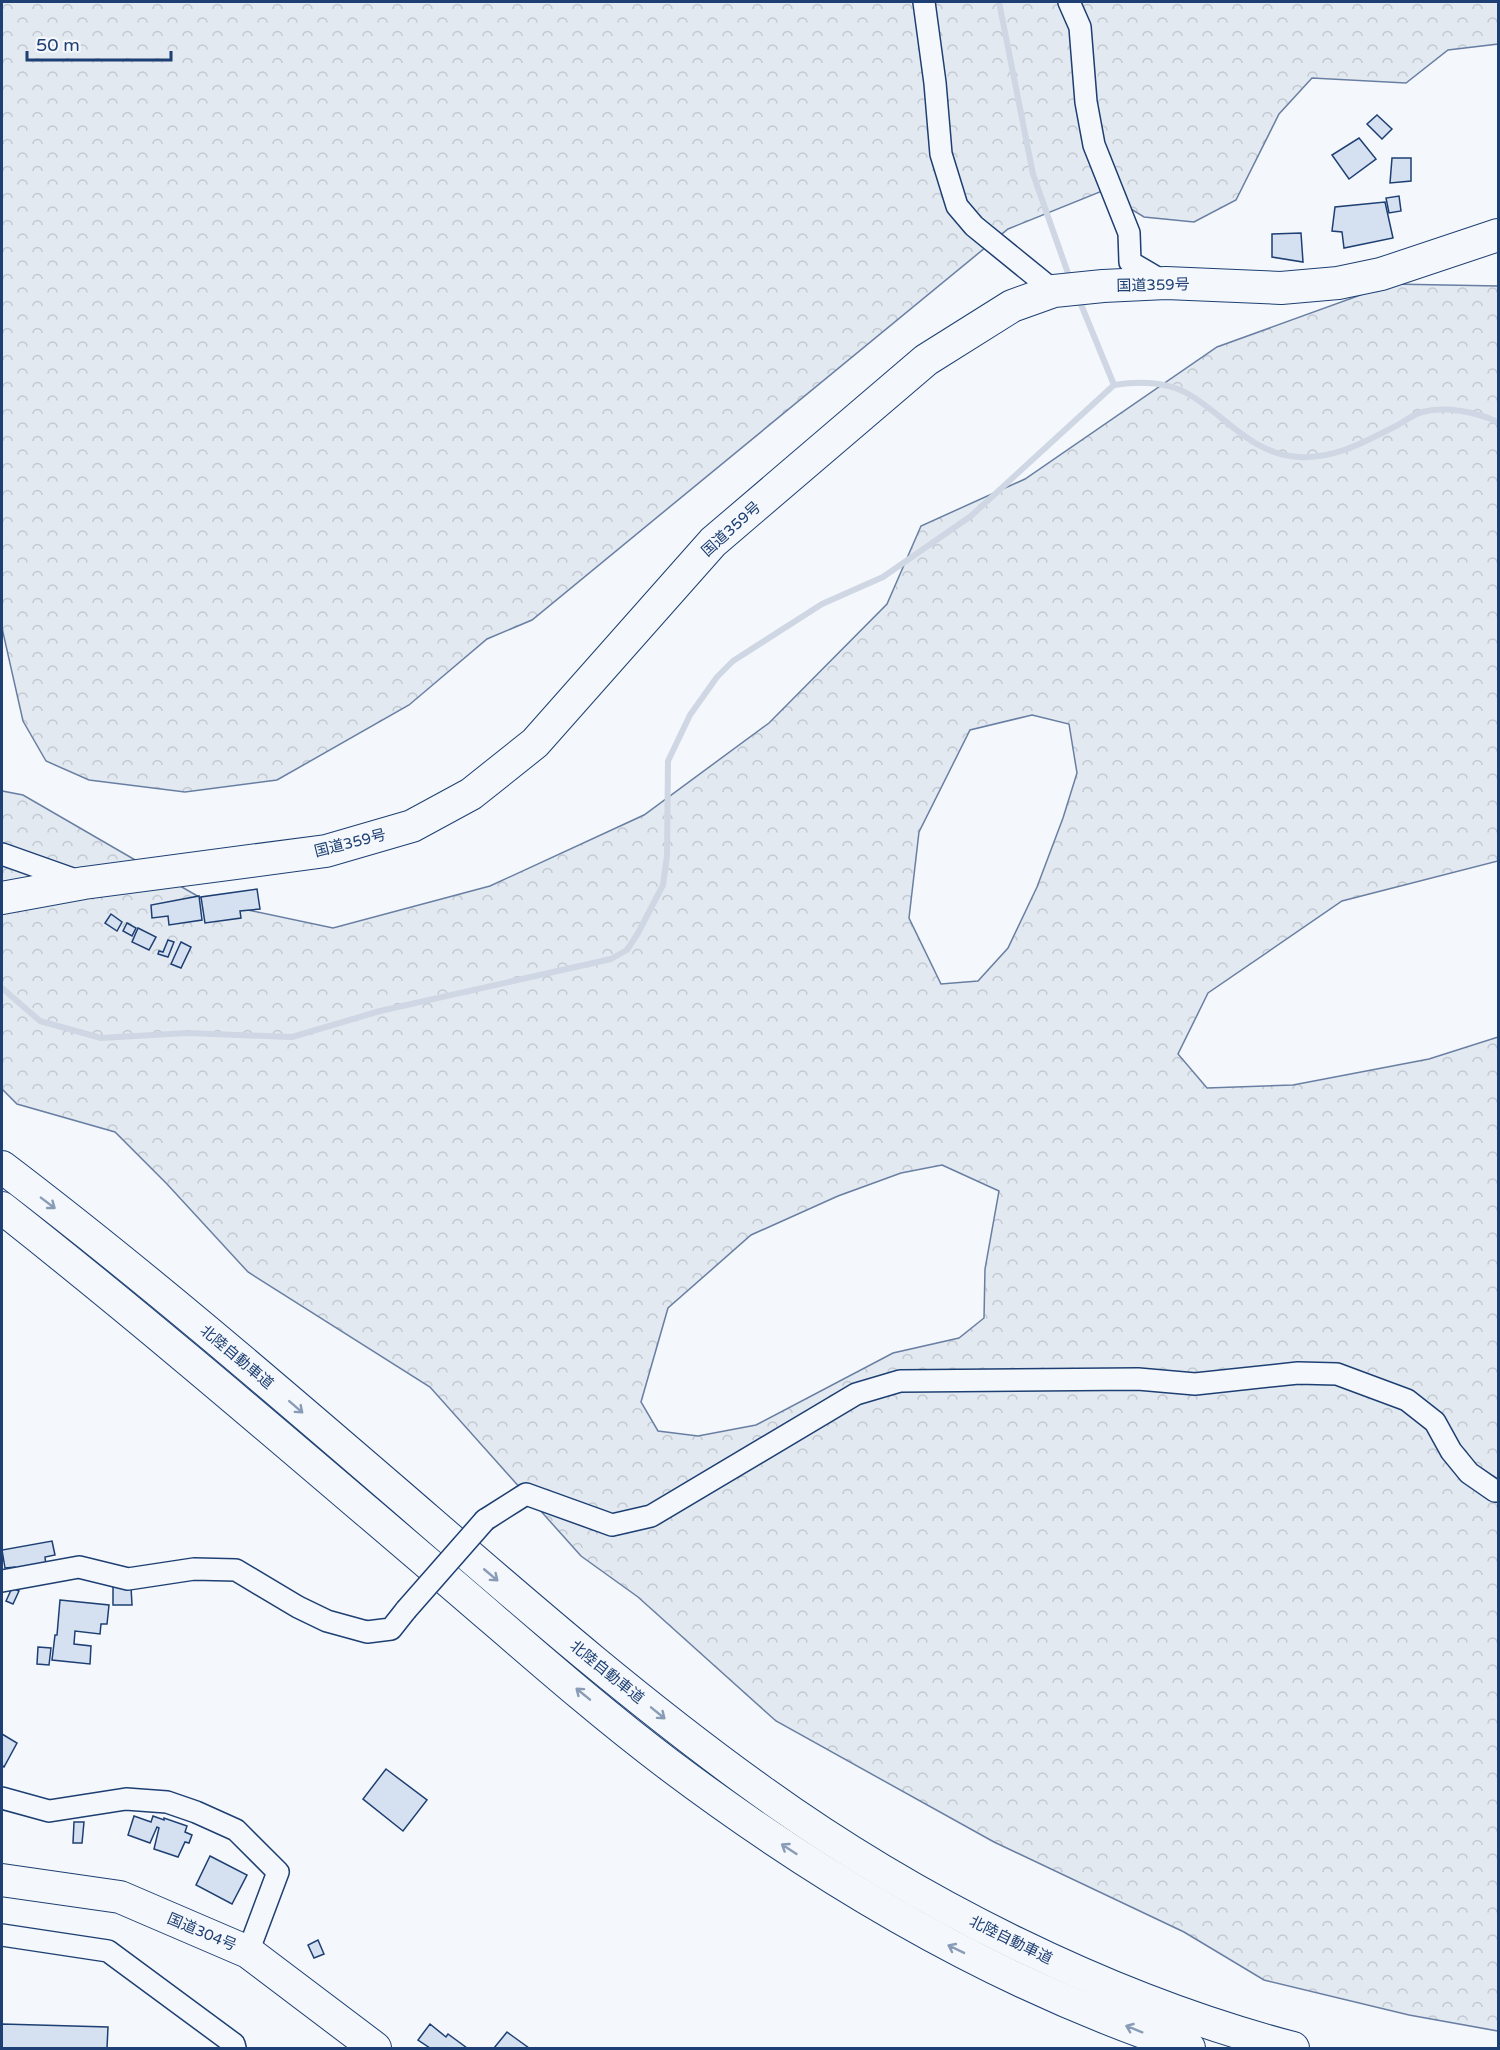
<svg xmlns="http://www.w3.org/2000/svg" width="1500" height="2050" viewBox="0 0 1500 2050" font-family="'Varela Round','Noto Sans JP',sans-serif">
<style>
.forest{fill:url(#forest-crowns);stroke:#687fa3;stroke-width:1.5;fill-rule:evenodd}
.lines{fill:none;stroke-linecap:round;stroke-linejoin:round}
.stream{stroke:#cfd7e4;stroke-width:6}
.building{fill:#d5e0f0;stroke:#1d3f73;stroke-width:1.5}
.minor-casing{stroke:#1d3f73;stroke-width:24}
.highway-casing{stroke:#1d3f73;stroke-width:34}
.minor{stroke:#f4f7fb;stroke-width:21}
.highway{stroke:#f4f7fb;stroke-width:32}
.minor-bridge-casing{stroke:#1d3f73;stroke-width:24;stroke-linecap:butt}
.minor-bridge{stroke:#f4f7fb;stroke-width:21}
.oneway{stroke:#889bb7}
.labels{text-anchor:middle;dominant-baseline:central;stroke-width:4.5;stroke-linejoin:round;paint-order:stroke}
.street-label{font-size:15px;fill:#1d3f73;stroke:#f4f7fb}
</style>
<defs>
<pattern id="forest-crowns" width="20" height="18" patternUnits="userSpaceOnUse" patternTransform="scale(1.5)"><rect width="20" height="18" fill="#e3e9f0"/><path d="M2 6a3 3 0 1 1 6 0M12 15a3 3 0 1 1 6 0" fill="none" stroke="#c2c9d1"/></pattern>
</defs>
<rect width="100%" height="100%" fill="#f4f7fb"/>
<g class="forest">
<path d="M2,2h1496v42l-50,6 -42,33 -94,-5 -33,36 -43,86 -42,22 -50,-5 -42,-26 -94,38 -476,391 -45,19 -78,66 -132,75 -92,12 -96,-12 -43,-19 -23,-40 -21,-93z"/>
<path d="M1391,284l107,2v575l-156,40 -134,92 -30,61 29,34 86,-3 136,-26 69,-22v994l-89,-16 -145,-35 -80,-48 -190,-90 -218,-121 -138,-124 -57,-41 -151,-169 -182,-115 -81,-88 -52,-52 -98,-28 -15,-15v-298l21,4 183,106 127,27 157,-42 154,-71 125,-92 118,-119 34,-78 104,-47 192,-132zM1032,715l37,9 8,49 -14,45 -26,69 -29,61 -30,33 -37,3 -32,-66 10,-86 51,-102zM942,1165l57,26 -14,78 -1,49 -25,20 -66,15 -137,72 -58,11 -40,-5 -17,-29 27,-94 83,-73 87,-39 63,-23z"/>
</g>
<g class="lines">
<g class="stream">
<path d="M999,2l34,172 37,105"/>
<path d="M1078,297l36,88"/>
<path d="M2,988l38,33 61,17 86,-5 105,4 88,-26 231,-52 16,-9 11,-17 25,-48 4,-29 1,-95 22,-46 27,-38 16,-16 89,-57 61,-27 88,-61 143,-131c25,-4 53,-4 76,10 37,22 61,59 109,62 37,2 67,-16 99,-32 7,-4 16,-11 24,-13 23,-6 55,0 76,10"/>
</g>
</g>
<g class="building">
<path d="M1377,115l15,14 -10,10 -15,-15z"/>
<path d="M1359,138l17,21 -27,20 -17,-24z"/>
<path d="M1392,158h19v23l-21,2z"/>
<path d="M1399,196l2,15 -12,2 -3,-15z"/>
<path d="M1385,202l8,36 -49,10 -2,-16 -10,-1 3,-24z"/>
<path d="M1301,233l2,29 -31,-5v-23z"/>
<path d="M257,889l3,20 -20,2 1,7 -36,5 -4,-26z"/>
<path d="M199,896l3,24 -33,5 -1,-9 -16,2 -1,-13z"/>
<path d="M111,914l11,8 -5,9 -12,-8z"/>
<path d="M127,923l9,5 -4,8 -9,-5z"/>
<path d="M138,928l18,9 -7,13 -17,-8z"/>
<path d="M168,940l6,2 -6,15 -10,-3 1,-3 4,1z"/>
<path d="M181,942l10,5 -10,21 -10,-4z"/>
<path d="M52,1541l3,14 -10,2 1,9 -31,6v-5l-10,1 -3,-18z"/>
<path d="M113,1587h18l1,18h-19z"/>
<path d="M12,1588l7,3 -6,13 -7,-3z"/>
<path d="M60,1600l49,5 -2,19h-6l-1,10 -25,-3 -1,13 17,2 -1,18 -38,-4 3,-25h2z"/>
<path d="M38,1647l13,1 -2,17 -12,-1z"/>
<path d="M2,1734l15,9 -13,24 -2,-2z"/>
<path d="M386,1769l41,31 -24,31 -40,-32z"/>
<path d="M134,1816l17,6 2,-6 11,4v-2l23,8 -2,6 7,3 -3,8 -4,-1 -7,15 -24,-8 5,-21 -2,-1 -7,16 -22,-8z"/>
<path d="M74,1822h10l-2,21h-9z"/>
<path d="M210,1856l37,19 -15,29 -36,-19z"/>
<path d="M318,1940l6,14 -10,4 -6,-13z"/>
<path d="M2,2024l106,3 -1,21h-105z"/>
<path d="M430,2024l16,13 2,-3 19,14h-37l-12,-8z"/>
<path d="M507,2032l4,3 18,13h-35z"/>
</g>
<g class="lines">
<g class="minor-casing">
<g id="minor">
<path d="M924,2l11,81 6,71 16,52 17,20 80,65"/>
<path d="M1069,2l11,25 6,75 8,43 35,88 1,29 36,21"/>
<path d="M2,854l79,28"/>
<path d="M485,1520l41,-26 86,31 39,-9 205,-122 44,-13 238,-2 57,5 103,-11 39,1 70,26 28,22 16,29 18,22 26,18h3"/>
<path d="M2,1581l77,-14 49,12 66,-10 42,1 62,37 29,14 40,11 24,-3 15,-19"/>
<path d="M2,1798l47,13 77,-12 41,3 29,10 40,18 42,42 -30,80"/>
<path d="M2,1935l106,16 126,93 1,4"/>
</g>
</g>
<g class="highway-casing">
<g id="highway">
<path d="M2,898l82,-15 242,-32 86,-25 59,-32 64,-51 178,-201 213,-182 86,-54 42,-15 49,-5 63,-3 115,5 57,-5 43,-9 117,-39"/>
<path d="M2,1167c137,104 267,216 397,328 118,102 235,205 362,296 154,111 348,209 532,257"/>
<path d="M2,1208c146,115 287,237 429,358 78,66 155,136 237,198 158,119 332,222 521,284"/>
<path d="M2,1880l118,17 128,55 127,96"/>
</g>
</g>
<use href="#minor" class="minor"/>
<use href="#highway" class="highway"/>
<g class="minor-bridge-casing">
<path id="minor-bridge" d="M406,1610l79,-90"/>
</g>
<use href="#minor-bridge" class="minor-bridge"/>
</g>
<defs><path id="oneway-shaft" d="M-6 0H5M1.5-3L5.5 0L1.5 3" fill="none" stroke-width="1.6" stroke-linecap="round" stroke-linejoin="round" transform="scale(1.5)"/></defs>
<g class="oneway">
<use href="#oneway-shaft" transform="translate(48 1203) rotate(37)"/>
<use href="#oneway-shaft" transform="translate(296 1407) rotate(41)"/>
<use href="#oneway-shaft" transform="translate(491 1575) rotate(40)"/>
<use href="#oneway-shaft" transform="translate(583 1694) rotate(-141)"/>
<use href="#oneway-shaft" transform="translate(658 1713) rotate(39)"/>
<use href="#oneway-shaft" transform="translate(789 1849) rotate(-147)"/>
<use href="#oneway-shaft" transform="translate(956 1949) rotate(-154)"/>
<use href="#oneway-shaft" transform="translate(1134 2029) rotate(-158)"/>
</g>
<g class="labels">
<g class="street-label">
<text transform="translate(1153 285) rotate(-1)">国道359号</text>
<text transform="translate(731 529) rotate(-42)">国道359号</text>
<text transform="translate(350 843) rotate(-14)">国道359号</text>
<text transform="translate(237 1357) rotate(40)">北陸自動車道</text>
<text transform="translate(607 1672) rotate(39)">北陸自動車道</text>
<text transform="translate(202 1932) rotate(23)">国道304号</text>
<text transform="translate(1011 1940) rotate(26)">北陸自動車道</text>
</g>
</g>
<rect width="1500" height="2050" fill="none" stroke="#1d3f73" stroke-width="6"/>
<path d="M27 51v9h144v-9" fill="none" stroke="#1d3f73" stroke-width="3"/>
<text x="36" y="51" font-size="18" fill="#1d3f73" stroke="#f4f7fb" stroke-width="4.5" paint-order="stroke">50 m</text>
</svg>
